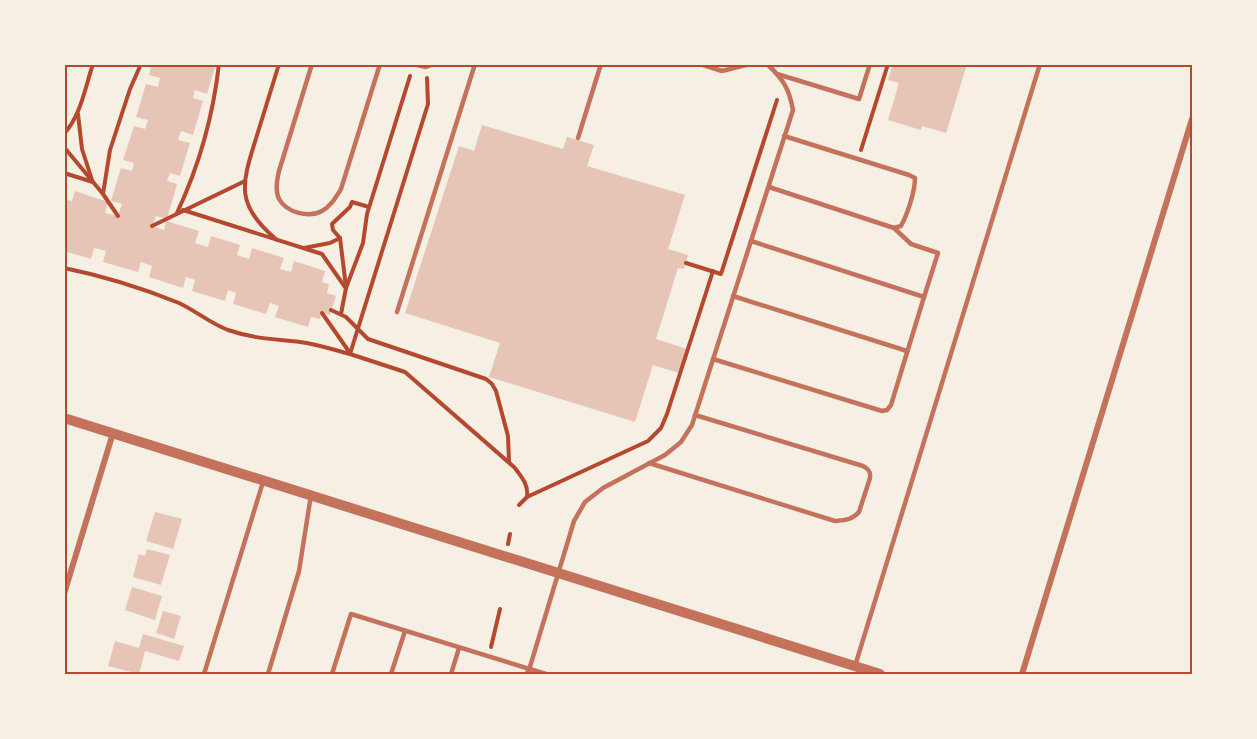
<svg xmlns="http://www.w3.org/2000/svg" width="1257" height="739" viewBox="0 0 1257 739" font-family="'Alegreya Sans',sans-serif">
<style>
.building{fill:#e6c5b7}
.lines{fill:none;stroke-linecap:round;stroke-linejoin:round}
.path{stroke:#b5482f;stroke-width:4}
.service{stroke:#c5725c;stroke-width:4.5}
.minor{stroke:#c5725c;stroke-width:6}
.tertiary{stroke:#c5725c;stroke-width:10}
.neatline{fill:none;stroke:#b5482f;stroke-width:2}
</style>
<rect width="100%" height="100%" fill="#f6efe4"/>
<g class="building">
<path d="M152,64h64l-9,30 -12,-4 -2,8 10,3 -10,34 -12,-4 -3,9 12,3 -10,33 -10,-3 -3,8 10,3 -10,35 -11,-3 -4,10 12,4 2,-9 33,10 -4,12 13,4 3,-11 29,9 -3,10 12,4 3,-11 32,10 -4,11 11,3 3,-11 31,10 -3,11 7,2 -2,9 9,3 -6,19 -8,-2 -2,6 -9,-2 -3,10 -33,-10 4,-11 -9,-3 -4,11 -33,-10 3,-11 -8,-3 -3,11 -33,-10 3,-11 -9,-3 -3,11 -34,-11 3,-11 -11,-4 -3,10 -35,-10 3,-11 -12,-3 -3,11 -27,-8v-52l8,2 3,-10 33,11 -3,11 13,3 4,-12 -11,-3 10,-33 11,3 2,-8 -11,-3 11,-34 11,3 3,-9 -12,-3 10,-33 12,3 2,-9 -11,-3z"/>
<path d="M893,64h74l-21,69 -24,-7 -1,4 -33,-10 11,-37 -11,-3z"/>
<path d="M482,125l81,24 4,-12 27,8 -7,21 98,29 -17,54 20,6 -4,14 -6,-1 -22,71 31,10 -8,24 -26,-8 -18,57 -146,-45 11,-34 -95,-30 54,-167 15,5z"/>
<path d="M155,512l27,7 -9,30 -27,-8z"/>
<path d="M147,549l23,6 -9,30 -28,-8 6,-23 6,2z"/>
<path d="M132,587l30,9 -7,24 -30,-10z"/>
<path d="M163,611l18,5 -7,23 -18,-6z"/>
<path d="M143,634l41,12 -5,15 -34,-10 -6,23 -31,-8 7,-25 24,7z"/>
</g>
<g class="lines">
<g class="path">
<path d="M427,78l1,26 -78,250 55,18 109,95c7,9 15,18 13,30"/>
<path d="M78,114l4,35 10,31"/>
<path d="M64,134c17,-19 21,-46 29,-70"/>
<path d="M64,147l39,47 15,22"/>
<path d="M861,150l27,-86"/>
<path d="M64,173l29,9"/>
<path d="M103,194l7,-44 20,-61 11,-25"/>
<path d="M183,210l139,44 23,33"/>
<path d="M177,213c22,-47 36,-96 42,-149"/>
<path d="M152,226l93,-45"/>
<path d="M277,240c-45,-37 -34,-59 -19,-108 7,-23 14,-45 21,-68"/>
<path d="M304,248l26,-5 10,-5"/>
<path d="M686,263l35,11 56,-174"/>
<path d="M64,268c40,8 78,20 115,35 17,8 31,20 49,27 26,9 46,9 72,12 17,2 34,8 50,12"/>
<path d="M346,287l-6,-49 -7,-8 -1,-6 18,-17 2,-5 17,5"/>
<path d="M331,310l15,7 22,22 118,40 6,5 4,7 12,45 1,25"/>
<path d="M322,313l28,40"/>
<path d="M341,314l5,-26 17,-45 4,-29 43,-138"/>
<path d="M519,505l8,-8 121,-56 13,-13 6,-14 46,-143"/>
<path d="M508,544l2,-10"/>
<path d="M491,647l9,-38"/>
</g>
<g class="service">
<path d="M312,64l-33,107c-2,9 -4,19 0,28 8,14 30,19 43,12 9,-5 14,-14 19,-22l39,-125"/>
<path d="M412,64l14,3 8,-3"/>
<path d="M700,64l22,7 28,-7"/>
<path d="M777,74l82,25 11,-35"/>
<path d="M578,138l23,-74"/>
<path d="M769,187l125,41 7,-2c6,-11 14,-34 14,-48l-6,-3 -125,-39"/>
<path d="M894,228l17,16 27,9 -14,44"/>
<path d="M733,296l174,55"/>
<path d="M397,312l78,-248"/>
<path d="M713,359l169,52 5,-1 4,-5 33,-108 -173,-56"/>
<path d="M649,463l186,58c10,-1 17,-1 24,-9l11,-34c1,-6 -1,-9 -7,-12l-168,-51"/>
<path d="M855,666l185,-602"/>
<path d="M204,674l59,-192"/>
<path d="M268,674l31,-103 12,-76"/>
<path d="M332,674l19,-60 195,60"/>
<path d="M391,674l14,-43"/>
<path d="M451,674l8,-26"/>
<path d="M526,674l3,-4 45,-149 11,-19 18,-14 62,-33 16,-13 11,-17 101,-315c-4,-22 -10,-31 -26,-46"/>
</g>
<g class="minor">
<path d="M64,594l49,-161"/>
<path d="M1022,674l170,-555"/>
</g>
<path class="tertiary" d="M64,418l816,256"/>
</g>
<rect width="1257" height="739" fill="none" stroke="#f6efe4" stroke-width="132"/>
<rect x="66" y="66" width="1125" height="607" class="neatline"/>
</svg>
